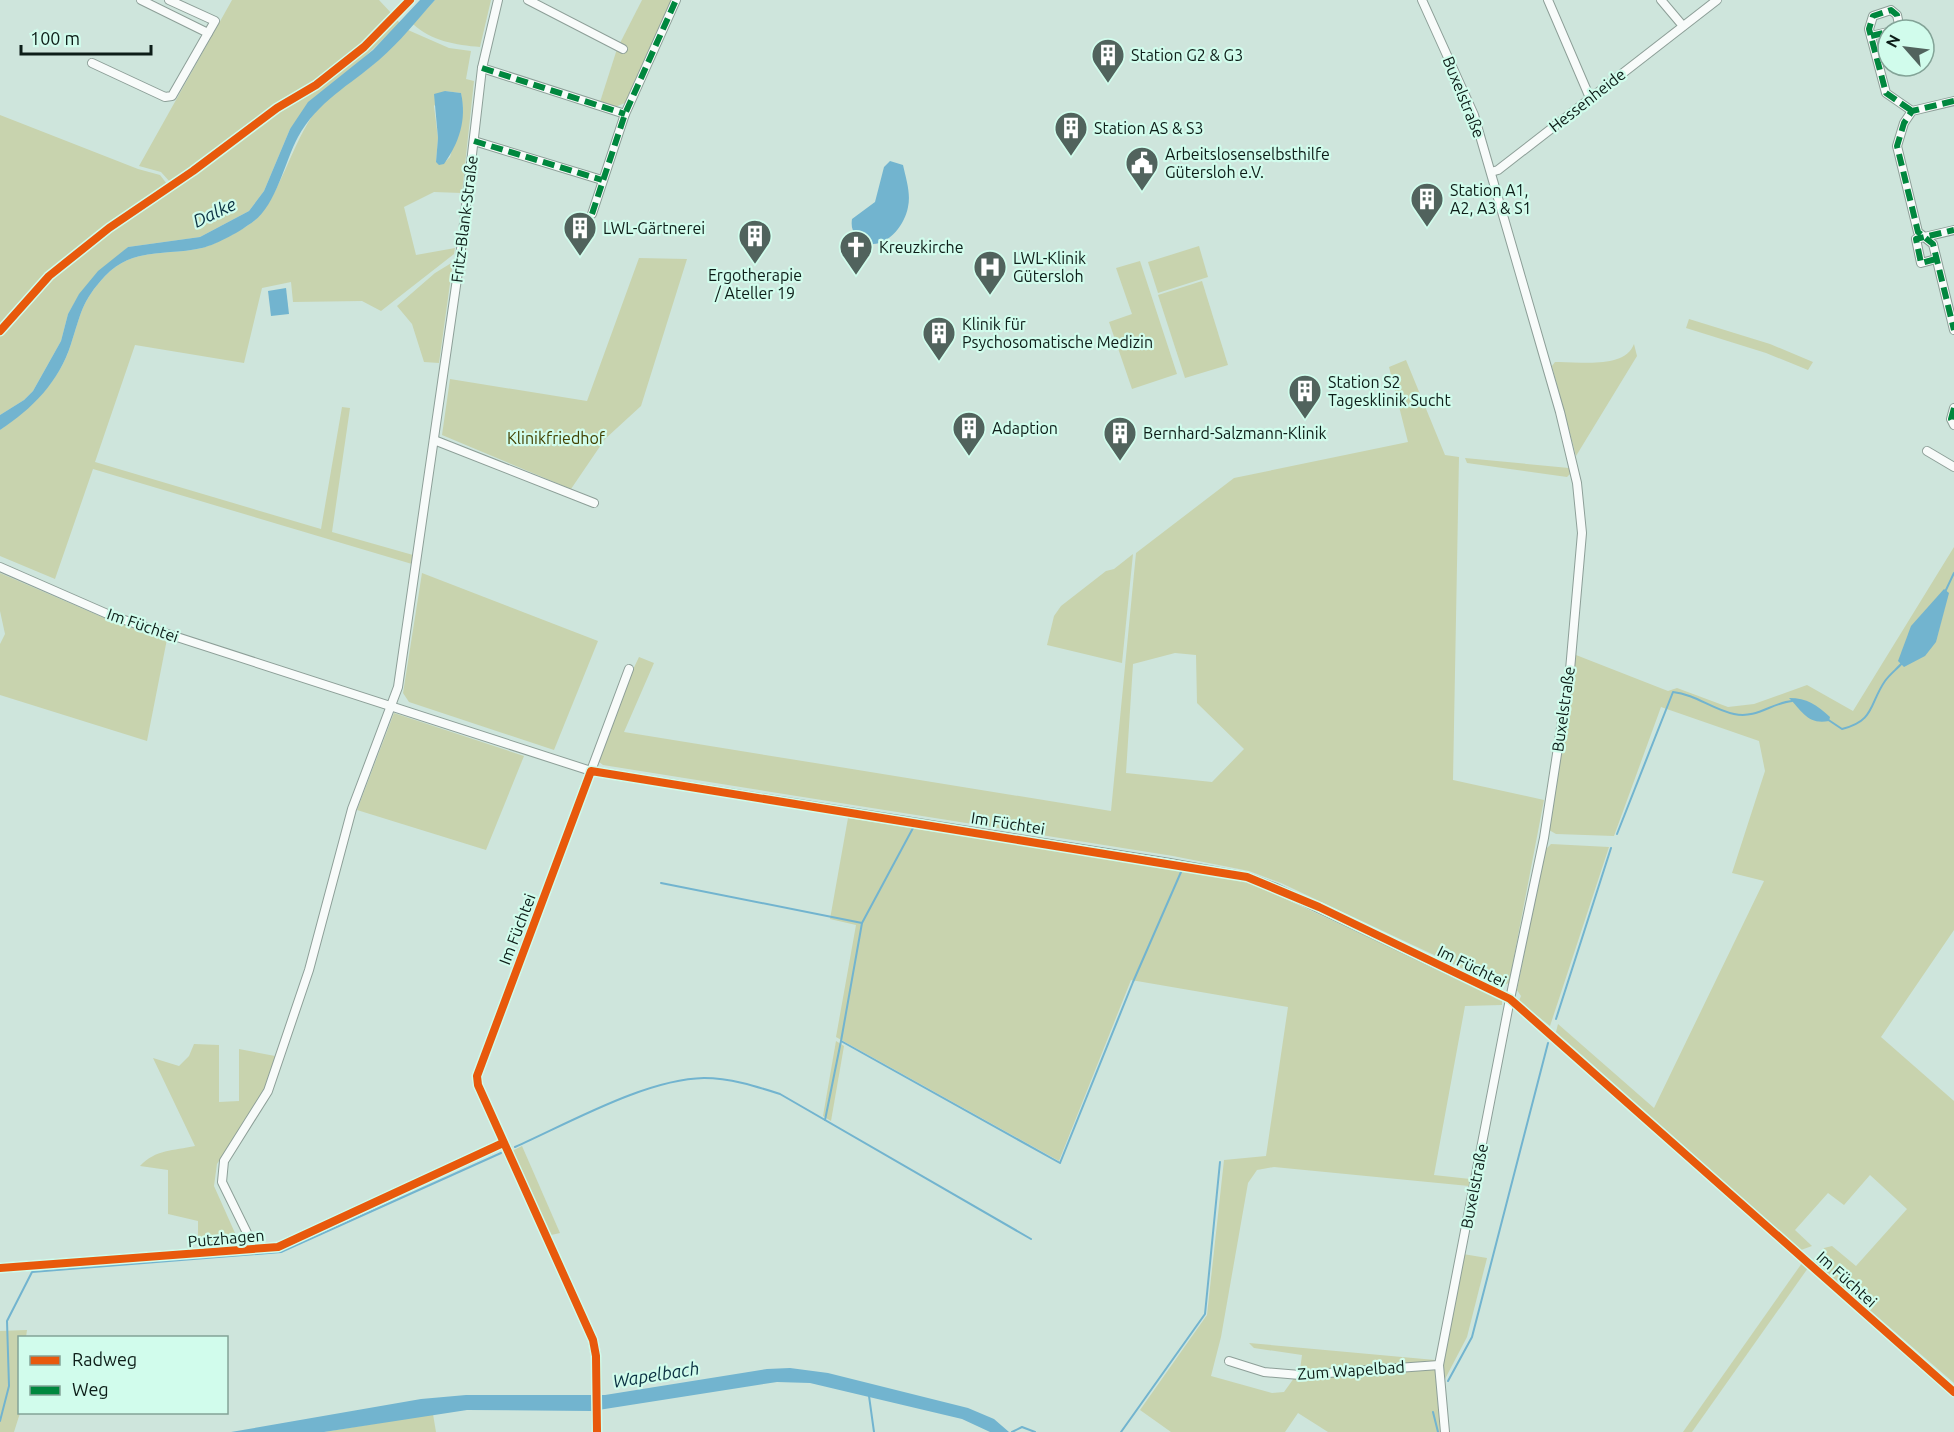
<svg xmlns="http://www.w3.org/2000/svg" width="1954" height="1432" viewBox="0 0 1954 1432" font-family="Ubuntu,sans-serif">
<style>
.green{fill:#c8d3ae;fill-rule:evenodd}
.water{fill:#72b4cf}
.lines{fill:none;stroke-linecap:round;stroke-linejoin:round}
.stream{stroke:#72b4cf;stroke-width:2}
.minor-casing{stroke:#8d9f98;stroke-width:10}
.minor{stroke:#f8fbfa;stroke-width:8}
.quiet{stroke:#00873e;stroke-width:6;stroke-dasharray:12 6;stroke-linecap:butt}
.cycleway-casing{stroke:#d1fcec;stroke-width:11}
.cycleway{stroke:#e8590c;stroke-width:8}
.labels{text-anchor:middle;dominant-baseline:central;stroke-width:4.5;stroke-linejoin:round;paint-order:stroke}
.poi-label{font-size:16px;fill:#0d1d18;stroke:#d1fcec;text-anchor:start}
.street-label{font-size:16px;fill:#0d1d18;stroke:#d1fcec}
.park-label{font-size:16px;fill:#424100;stroke:#d1fcec}
.water-label{font-size:18px;font-style:italic;fill:#0a3142;stroke:#d1fcec}
</style>
<rect width="100%" height="100%" fill="#cee5dc"/>
<g class="green">
<path d="M232,0h147l14,15 -30,30 -49,38 -38,23 -84,63 -22,13 -9,-10 -22,-6z"/>
<path d="M435,0h56l-11,47c-24,-2 -49,-6 -67,-23z"/>
<path d="M642,0h29l-46,103 -10,4 -15,-5 17,-53z"/>
<path d="M395,18l5,5 -110,106 -26,62 -15,20 -49,26 -72,10 -49,48 -11,19 -7,27 -28,50 -9,9 -24,15v-81l51,-56 60,-48 168,-120 38,-24 48,-38z"/>
<path d="M408,30l41,18 22,3 -5,28 8,2 -12,112 -28,-1 -30,15 12,48 39,-7 -1,6 -73,57 -19,-10 -69,1 -2,-20 -29,6 -18,75 -109,-18 -40,117 226,67 21,-122 8,1 -18,124 81,23 -1,9 -319,-95 -38,110 -55,-23v-126c31,-23 59,-47 71,-86 10,-30 10,-42 34,-68 27,-29 62,-20 97,-28 12,-3 42,-19 52,-27 24,-20 39,-81 62,-110 13,-17 33,-28 49,-40 16,-12 29,-27 43,-41zM445,91l16,2 2,16 -13,48 -4,4 -10,1 2,-24 -4,-32z"/>
<path d="M0,115l138,54 22,6 7,9 -59,42 -61,49 -47,51z"/>
<path d="M1199,246l9,31 -50,16 -10,-31z"/>
<path d="M639,258l48,1 -46,147 -36,33 -34,50 -129,-54 8,-56 137,22z"/>
<path d="M1140,261l37,113 -45,15 -23,-67 23,-8 -16,-46z"/>
<path d="M453,262l-14,101 -15,-1 -12,-38 -15,-18 38,-33z"/>
<path d="M1202,281l26,84 -43,13 -27,-83z"/>
<path d="M1689,319l81,25 43,18 -5,8 -42,-17 -80,-25z"/>
<path d="M1634,344l3,12 -61,100 -24,-90 3,-4c23,-1 69,8 79,-18z"/>
<path d="M1406,360l39,95 14,2 -6,323 91,20 -35,183 -9,3 -219,-103 -32,-12 -76,-15 -570,-91 -5,-4 29,-79 12,-25 15,6 -30,69 487,79 25,-258 98,-75 174,-36 -19,-75zM1175,653l21,2 1,48 47,46 -32,33 -86,-9 7,-109z"/>
<path d="M1465,458l104,10 1,6 -3,3 -100,-14z"/>
<path d="M1954,547v383l-73,107 73,64v282l-141,-122 11,-13 8,-2 24,20 51,-57 -37,-34 -26,30 -16,-12 -33,37 17,16 -11,4 -245,-218 2,-8 96,84 110,-227 -32,-8 33,-102 -6,-30 -98,-34 -47,129 -58,-2 -7,-4 27,-175 92,36 9,-3 51,19 26,-3 53,-19 46,26z"/>
<path d="M1133,554l-11,109 -75,-18 7,-29 7,-10 45,-35 8,-2z"/>
<path d="M0,573l109,47 58,19 -20,102 -147,-46v-51l5,-10 -5,-23z"/>
<path d="M422,573l176,68 -44,109 -145,-48 -6,-9z"/>
<path d="M394,713l130,43 -38,94 -129,-40z"/>
<path d="M848,818l399,63 255,118v6l-37,1 -31,169 36,4 -1,7 -195,-19 -17,3 -9,13 -27,154 -10,39 61,17 12,-1 10,-14 141,-9 5,63h-112l-30,-19 -13,19h-114l-31,-22 67,-95 17,-155 42,-4 22,-149 -157,-27 -72,181 -223,-124 20,-112 -26,-6z"/>
<path d="M1551,844l58,3 -59,179 -31,-25 2,-5 -4,-6 28,-140z"/>
<path d="M836,1041l8,5 -13,75 -8,-5z"/>
<path d="M194,1044l25,1v57l20,-1v-52l36,7 -10,34 -48,74 -3,22 25,56 -3,1 -38,3v-25l-30,-7v-44l-28,-4c16,-17 33,-15 55,-20l-42,-88 26,8 10,-10z"/>
<path d="M522,1146l38,87 -9,2 -39,-84z"/>
<path d="M1463,1254l24,4 -20,79 -23,44 -1,-15z"/>
<path d="M1802,1263l6,5 -116,164h-9z"/>
<path d="M27,1330l-1,7 -6,1v75l-6,19h-14v-101z"/>
<path d="M1249,1343l186,17 -2,3 -133,7 2,-15 -48,-7z"/>
<path d="M433,1414l3,18h-112z"/>
</g>
<g class="water">
<path d="M420,0h15c-18,20 -35,42 -56,60 -29,25 -62,42 -81,77 -13,24 -22,68 -44,84 -13,10 -36,23 -52,27 -35,8 -70,-1 -97,28 -24,26 -24,38 -34,68 -12,38 -39,65 -71,86v-15l24,-15 9,-9 28,-50 7,-27 11,-20 19,-23 30,-24 72,-10 49,-26 15,-20 26,-62 18,-27 65,-52z"/>
<path d="M445,91l16,2c6,27 -2,50 -17,71l-5,1 -3,-3 2,-24 -4,-44z"/>
<path d="M890,161l13,4c3,14 8,28 5,42 -4,23 -31,51 -51,29 -5,-5 -6,-10 -5,-17l23,-17 9,-35z"/>
<path d="M286,288l3,26 -18,2 -3,-25z"/>
<path d="M1944,589l5,4 -13,49 -11,14 -21,11 -6,-6 13,-35z"/>
<path d="M1789,698c18,0 28,7 41,19l-1,4c-21,4 -26,-9 -40,-23z"/>
<path d="M790,1368l38,5 140,35 26,11 15,13h-19l-28,-13 -152,-36 -33,-1 -185,29 -125,-1 -143,22h-93l190,-33 45,-4h139l162,-26z"/>
</g>
<g class="lines">
<g class="stream">
<path d="M1945,592l9,-19"/>
<path d="M1827,719l15,10c33,-8 27,-25 43,-48 5,-7 12,-12 17,-18"/>
<path d="M913,828l-51,95 -21,118 219,122 73,-181 48,-110"/>
<path d="M1617,834l56,-142c22,2 40,18 61,22 23,5 37,-11 58,-13"/>
<path d="M661,883l201,40"/>
<path d="M1556,1019l55,-171"/>
<path d="M825,1120l16,-79"/>
<path d="M515,1147c54,-24 131,-68 189,-69 26,0 51,8 76,16l251,145"/>
<path d="M1448,1381l24,-44 76,-294"/>
<path d="M869,1396l5,36"/>
<path d="M1433,1412l5,20"/>
<path d="M0,1421l9,-35 -2,-65 25,-49 249,-20 220,-99"/>
<path d="M1012,1432l10,-5 13,5"/>
<path d="M1121,1432l84,-118 15,-152"/>
</g>
<g class="minor-casing">
<g id="minor">
<path d="M141,0l67,33"/>
<path d="M528,0l95,49"/>
<path d="M1422,0l52,115 86,297 17,71 5,50 -12,137 -26,168 -34,161 -71,366 6,67"/>
<path d="M1548,0l42,98"/>
<path d="M1661,0l22,26"/>
<path d="M1895,30l5,-1 -3,-14 -6,-5 -18,6 -4,13 17,64 26,18"/>
<path d="M1871,36l17,-4"/>
<path d="M92,63l73,34 7,-1 43,-75 -46,-21"/>
<path d="M482,68l143,46"/>
<path d="M1954,101l-42,10 -8,12 -7,23 21,86 15,12 21,86"/>
<path d="M474,141l128,39"/>
<path d="M1491,172l7,-2 219,-170"/>
<path d="M592,214l33,-100 51,-114"/>
<path d="M1936,259l-15,4 -5,-24 38,-9"/>
<path d="M1954,408l-3,11 3,6"/>
<path d="M434,440l160,63"/>
<path d="M1927,451l27,16"/>
<path d="M0,567l112,49 479,155 579,92 77,14 29,11 234,111 444,393"/>
<path d="M252,1250l-1,-9 -29,-59 2,-21 44,-70 41,-121 43,-161 46,-122 62,-429 22,-190 16,-68"/>
<path d="M0,1268l278,-21 225,-104"/>
<path d="M1229,1361l35,11 36,3 139,-10"/>
<path d="M597,1432l-1,-76 -3,-16 -115,-255 -1,-9 152,-407"/>
</g>
</g>
<use href="#minor" class="minor"/>
<g class="quiet">
<path d="M1895,30l5,-1 -3,-14 -6,-5 -18,6 -4,13 17,64 26,18"/>
<path d="M1871,36l17,-4"/>
<path d="M482,68l143,46"/>
<path d="M1954,101l-42,10 -8,12 -7,23 21,86 15,12 21,86"/>
<path d="M474,141l128,39"/>
<path d="M592,214l33,-100 51,-114"/>
<path d="M1936,259l-15,4 -5,-24 38,-9"/>
<path d="M1954,408l-3,11 3,6"/>
</g>
<g class="cycleway-casing">
<g id="cycleway">
<path d="M0,331l49,-55 60,-48 84,-57 84,-63 39,-23 48,-38 46,-47"/>
<path d="M0,1268l278,-21 225,-104"/>
<path d="M597,1432l-1,-76 -3,-16 -115,-255 -1,-9 114,-305 656,106 72,30 191,92 444,393"/>
</g>
</g>
<use href="#cycleway" class="cycleway"/>
</g>
<defs>
<g id="building-pin" transform="scale(1.725)"><path d="M0 17L-7.5 6A9.5 9.5 0 1 1 7.5 6Z" fill="#51635d" stroke="#d1fcec"/><path d="M-4-6H4V6H1V3H-1V6H-4ZM-2.5-4.3h1.7v1.8h-1.7ZM.8-4.3h1.7v1.8H.8ZM-2.5-1h1.7V.8h-1.7ZM.8-1h1.7V.8H.8Z" fill="#fff"/></g>
<g id="civic-pin" transform="scale(1.725)"><path d="M0 17L-7.5 6A9.5 9.5 0 1 1 7.5 6Z" fill="#51635d" stroke="#d1fcec"/><path d="M-.6-6.5H3V-4.5H.6V-3L4-1V1h2V6H-6V1h2V-1L-.6-3ZM-1.2 2.5V6h2.4V2.5Z" fill="#fff"/></g>
<g id="church-pin" transform="scale(1.725)"><path d="M0 17L-7.5 6A9.5 9.5 0 1 1 7.5 6Z" fill="#51635d" stroke="#d1fcec"/><path d="M-1.2-6h2.4v3.5h3.3v2.4h-3.3V6h-2.4V-.1h-3.3v-2.4h3.3Z" fill="#fff"/></g>
<g id="hospital-pin" transform="scale(1.725)"><path d="M0 17L-7.5 6A9.5 9.5 0 1 1 7.5 6Z" fill="#51635d" stroke="#d1fcec"/><path d="M-5-5h3v3.5h4V-5h3V5h-3V1.5h-4V5h-3Z" fill="#fff"/></g>
</defs>
<g fill-rule="evenodd">
<use href="#building-pin" x="1108" y="55"/>
<use href="#building-pin" x="1071" y="128"/>
<use href="#civic-pin" x="1142" y="163"/>
<use href="#building-pin" x="1427" y="199"/>
<use href="#building-pin" x="580" y="228"/>
<use href="#building-pin" x="755" y="236"/>
<use href="#church-pin" x="856" y="247"/>
<use href="#hospital-pin" x="990" y="267"/>
<use href="#building-pin" x="939" y="333"/>
<use href="#building-pin" x="1305" y="391"/>
<use href="#building-pin" x="969" y="428"/>
<use href="#building-pin" x="1120" y="433"/>
</g>
<g class="labels">
<g class="poi-label">
<text x="1131" y="55">Station G2 &amp; G3</text>
<text x="1094" y="128">Station AS &amp; S3</text>
<text x="1165" y="154">Arbeitslosenselbsthilfe<tspan x="1165" dy="18">Gütersloh e.V.</tspan></text>
<text x="1450" y="190">Station A1,<tspan x="1450" dy="18">A2, A3 &amp; S1</tspan></text>
<text x="603" y="228">LWL-Gärtnerei</text>
<text x="879" y="247">Kreuzkirche</text>
<text x="1013" y="258">LWL-Klinik<tspan x="1013" dy="18">Gütersloh</tspan></text>
<text x="755" y="275" text-anchor="middle">Ergotherapie<tspan x="755" dy="18">/ Ateller 19</tspan></text>
<text x="962" y="324">Klinik für<tspan x="962" dy="18">Psychosomatische Medizin</tspan></text>
<text x="1328" y="382">Station S2<tspan x="1328" dy="18">Tagesklinik Sucht</tspan></text>
<text x="992" y="428">Adaption</text>
<text x="1143" y="433">Bernhard-Salzmann-Klinik</text>
</g>
<g class="street-label">
<text transform="translate(1464 97) rotate(68)">Buxelstraße</text>
<text transform="translate(1587 100) rotate(-38)">Hessenheide</text>
<text transform="translate(464 219) rotate(-83)">Fritz-Blank-Straße</text>
<text transform="translate(143 625) rotate(19)">Im Füchtei</text>
<text transform="translate(1563 709) rotate(-82)">Buxelstraße</text>
<text transform="translate(1008 823) rotate(9)">Im Füchtei</text>
<text transform="translate(517 929) rotate(-69)">Im Füchtei</text>
<text transform="translate(1472 966) rotate(26)">Im Füchtei</text>
<text transform="translate(1474 1186) rotate(-79)">Buxelstraße</text>
<text transform="translate(226 1238) rotate(-5)">Putzhagen</text>
<text transform="translate(1847 1279) rotate(42)">Im Füchtei</text>
<text transform="translate(1351 1370) rotate(-4)">Zum Wapelbad</text>
</g>
<g class="park-label">
<text x="556" y="438">Klinikfriedhof</text>
</g>
<g class="water-label">
<text transform="translate(214 212) rotate(-25)">Dalke</text>
<text transform="translate(656 1374) rotate(-9)">Wapelbach</text>
</g>
</g>
<rect x="18" y="1336" width="210" height="78" fill="#d1fcec" stroke="#83a397" stroke-width="1.5"/>
<rect x="30" y="1356" width="30" height="9" fill="#e8590c" stroke="#83a397" stroke-width="1.5"/>
<text x="72" y="1366" font-size="18" fill="#0d1d18">Radweg</text>
<rect x="30" y="1386" width="30" height="9" fill="#00873e" stroke="#83a397" stroke-width="1.5"/>
<text x="72" y="1396" font-size="18" fill="#0d1d18">Weg</text>
<g transform="translate(1906 48) rotate(298)"><circle r="28" fill="#d1fcec" stroke="#83a397" stroke-width="1.5"/>
<path d="M0-4.5L10 22L0 15L-10 22Z" fill="#51635d"/>
<text y="-9" font-size="16" font-weight="bold" text-anchor="middle" fill="#0d1d18">N</text>
</g>
<path d="M21 45v9h130v-9" fill="none" stroke="#0d1d18" stroke-width="3"/>
<text x="30" y="45" font-size="18" fill="#0d1d18" stroke="#d1fcec" stroke-width="4.5" paint-order="stroke">100 m</text>
</svg>
